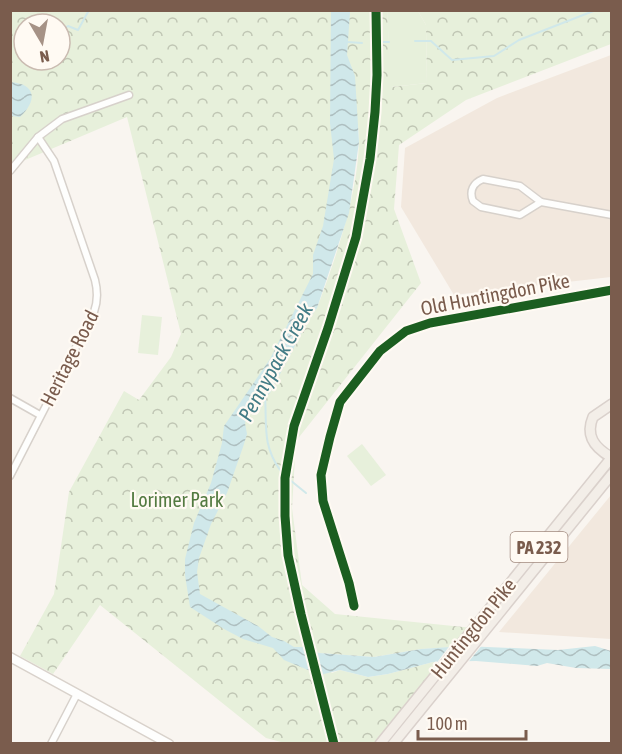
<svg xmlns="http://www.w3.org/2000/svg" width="622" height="754" viewBox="0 0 622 754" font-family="'Asap Condensed',sans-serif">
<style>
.residential{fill:#f2e8de}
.grass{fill:#e7f0db}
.forest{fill:url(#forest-crowns);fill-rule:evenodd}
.water{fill:url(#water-waves)}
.pier{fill:#f9f5f0}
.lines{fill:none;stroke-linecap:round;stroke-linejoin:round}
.stream{stroke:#d0e8ea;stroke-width:2}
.street-casing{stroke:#d7d1cb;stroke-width:9}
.secondary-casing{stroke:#d9d2cb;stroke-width:11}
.primary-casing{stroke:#dad1cc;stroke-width:12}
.street{stroke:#fefefd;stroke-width:6}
.secondary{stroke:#fefefd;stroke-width:8}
.primary{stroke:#f3eee8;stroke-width:9}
.cycleway-casing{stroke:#fffaf3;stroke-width:13}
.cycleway{stroke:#1b5e20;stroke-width:9}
.labels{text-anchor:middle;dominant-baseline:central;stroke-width:4.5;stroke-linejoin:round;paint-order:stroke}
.shield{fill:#fffaf3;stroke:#a28b7f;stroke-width:1.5}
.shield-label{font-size:18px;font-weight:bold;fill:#7a5c4d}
.street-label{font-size:20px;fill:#7a5c4d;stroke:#fffaf3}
.park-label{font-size:20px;fill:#537a41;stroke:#fffaf3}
.water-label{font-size:21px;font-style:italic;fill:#437c86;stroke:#fffaf3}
</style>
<defs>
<pattern id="forest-crowns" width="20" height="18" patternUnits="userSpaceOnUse" patternTransform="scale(1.5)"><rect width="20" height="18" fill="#e7f0db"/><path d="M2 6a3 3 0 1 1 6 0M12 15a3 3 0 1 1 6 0" fill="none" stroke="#c0c6b4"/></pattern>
<pattern id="water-waves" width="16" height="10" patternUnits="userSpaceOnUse" patternTransform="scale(1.5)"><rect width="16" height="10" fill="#d0e8ea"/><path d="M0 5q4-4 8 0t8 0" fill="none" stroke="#aebfc0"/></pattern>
</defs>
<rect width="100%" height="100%" fill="#f9f5f0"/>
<g class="residential">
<path d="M611,55v222l-157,18 -53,-88 4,-59 92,-50z"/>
<path d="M611,495v144l-112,-7z"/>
</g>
<g class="grass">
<path d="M387,11h31l8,14 1,58 -36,4z"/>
<path d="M142,315l20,2 -4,38 -20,-2z"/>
<path d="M362,444l24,31 -15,11 -24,-30z"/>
</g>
<path class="forest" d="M11,11h376l5,76 35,-4 -1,-58 -8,-14h193v33l-145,56 -67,45 -5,64 27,74 -125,158 -4,67 10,77 33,29 138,14 -15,19 -37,2 -47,8 -56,-4 -15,-6 29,26 8,-3 28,7 20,-3 45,-12h13l-66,81h-95l-19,-5 -166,-133 -47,69 -33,-18 34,-62 15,-102 55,-101 15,9 32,-43 10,-23 -54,-217 -116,49zM24,24h36v36h-36zM358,125c6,53 -22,133 -41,183z"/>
<g class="water">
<path d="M331,11h18l1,1 -3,43 8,21 4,66 -10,71 -32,95 -9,13 -38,72 -21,19 -4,11 2,11 -4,13 -16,46 -16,31 -12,34 -2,14 3,22 58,32 14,11 12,4 10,6h9l16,6 55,4 47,-8 43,-3 94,4 37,-4 16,5v18l-35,-1 -29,-5 -10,3 -61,-5 -43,1 -45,12 -20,3 -28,-7 -20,5 -36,-15 -11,-12 -30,-9 -19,-10 -34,-22 -5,-32v-16l9,-36 17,-40 11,-40 2,-17 46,-67 43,-85v-19l10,-29 11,-67 -4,-36z"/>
<path d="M10,82c27,2 27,19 10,35l-9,-1z"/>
</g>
<path class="pier" d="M464,643l19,1 -17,21h-31l16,-21z"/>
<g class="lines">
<g class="stream">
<path d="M164,10h6"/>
<path d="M60,32l8,-6 10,4 11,-20"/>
<path d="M415,41h16l21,19 42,-4 25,-16 77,-30"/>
<path d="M347,42l15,1"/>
<path d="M383,42h6"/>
<path d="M265,396c2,29 -3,49 15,74"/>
<path d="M290,480l16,13"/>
</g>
<g class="street-casing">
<g id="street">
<path d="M10,171l28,-34 24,-18 67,-24"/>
<path d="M483,179l37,7 21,16 -21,13 -39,-8 -8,-6c-4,-10 0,-18 10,-22z"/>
<path d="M541,202l71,13"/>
<path d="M10,398l30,17"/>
<path d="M10,476l84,-164c4,-11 4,-20 1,-32l-41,-119 -16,-24"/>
<path d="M354,606l-5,-23 -26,-82 -2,-26 9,-38 10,-35 40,-51 26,-20 24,-8 182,-33"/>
<path d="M51,744l26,-50"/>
</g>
</g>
<g class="secondary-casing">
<path id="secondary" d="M10,657l159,87"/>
</g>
<g class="primary-casing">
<g id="primary">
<path d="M611,457c-16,-9 -26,-21 -18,-40l19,-13"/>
<path d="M380,744l232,-287"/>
<path d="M393,744l219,-270"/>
</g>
</g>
<use href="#street" class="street"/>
<use href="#secondary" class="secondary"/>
<use href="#primary" class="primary"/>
<g class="cycleway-casing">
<g id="cycleway">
<path d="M354,606l-5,-23 -26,-82 -2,-26 9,-38 10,-35 40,-51 26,-20 24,-8 182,-33"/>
<path d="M334,744l-33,-130 -13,-59 -3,-39v-38l9,-52 34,-98 28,-91 14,-78 5,-47 2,-37 -1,-65"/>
</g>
</g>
<use href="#cycleway" class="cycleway"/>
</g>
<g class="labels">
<rect class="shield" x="510.5" y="532" width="57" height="30" rx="4.5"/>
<g class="shield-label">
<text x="539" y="547">PA 232</text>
</g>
<g class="street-label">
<text transform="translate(495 294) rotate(-11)">Old Huntingdon Pike</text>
<text transform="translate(69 358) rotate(-63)">Heritage Road</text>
<text transform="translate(473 628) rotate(-51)">Huntingdon Pike</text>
</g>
<g class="park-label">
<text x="177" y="499">Lorimer Park</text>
</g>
<g class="water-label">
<text transform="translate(275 362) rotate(-61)">Pennypack Creek</text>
</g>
</g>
<rect width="622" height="754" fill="none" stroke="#7a5c4d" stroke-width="24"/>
<g transform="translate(42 42) rotate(170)"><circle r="28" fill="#fffaf3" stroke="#cabbb1" stroke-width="1.5"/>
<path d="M0-4.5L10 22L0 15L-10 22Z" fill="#a69286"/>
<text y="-9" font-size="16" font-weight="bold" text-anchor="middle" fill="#7a5c4d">N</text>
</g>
<path d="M418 730v9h108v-9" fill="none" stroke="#7a5c4d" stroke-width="3"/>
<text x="427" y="730" font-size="18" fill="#7a5c4d" stroke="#fffaf3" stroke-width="4.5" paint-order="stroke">100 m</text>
</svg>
